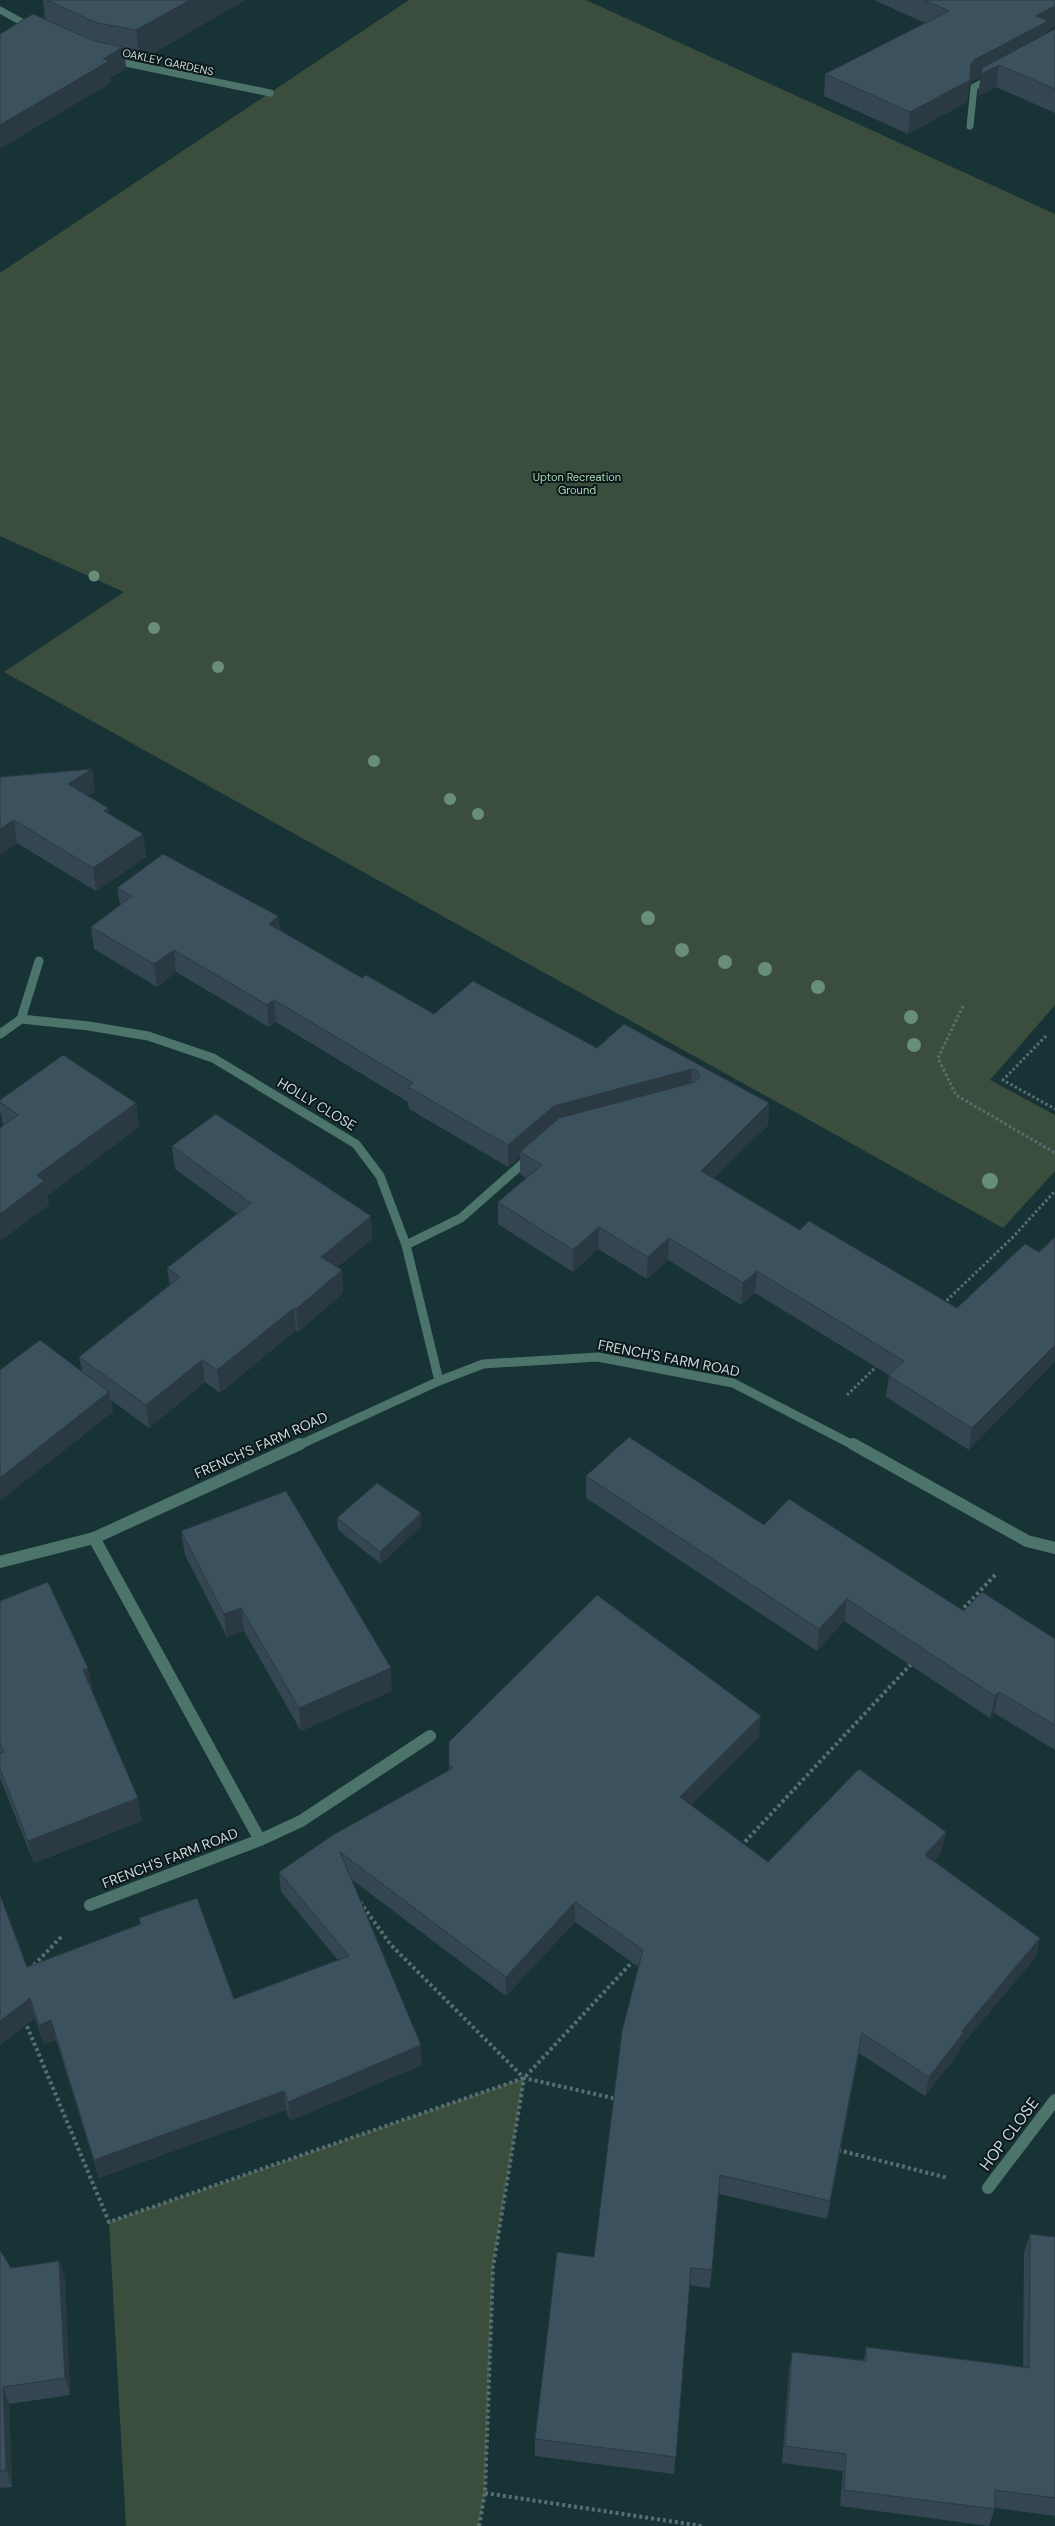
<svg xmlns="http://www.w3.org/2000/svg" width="1055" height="2526" viewBox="0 0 1055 2526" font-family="'DM Sans',sans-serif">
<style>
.green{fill:#3b4e3e}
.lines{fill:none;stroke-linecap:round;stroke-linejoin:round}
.path-far1{stroke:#586f72;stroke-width:3;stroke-dasharray:2.5 2.5;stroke-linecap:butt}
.path{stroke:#586f72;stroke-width:4;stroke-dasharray:3 3;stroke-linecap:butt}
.lane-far1{stroke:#4d746b;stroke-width:7}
.lane{stroke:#4d746b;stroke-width:9}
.street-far2{stroke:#4d746b;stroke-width:7}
.street-far1{stroke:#4d746b;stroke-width:9}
.street{stroke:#4d746b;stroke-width:12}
.tree{fill:#688e7a}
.wall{fill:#344651}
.shaded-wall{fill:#2a3942}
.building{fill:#3c515e;stroke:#2a3942}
.labels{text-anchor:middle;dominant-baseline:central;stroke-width:4;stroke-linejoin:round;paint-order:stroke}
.far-street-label{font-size:11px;fill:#cddcde;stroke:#0d181a}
.far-park-label{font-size:11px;fill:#abd9b2;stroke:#0d181a}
.street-label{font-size:14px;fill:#cddcde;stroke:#0d181a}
.near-street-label{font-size:16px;fill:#cddcde;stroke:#0d181a}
</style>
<rect width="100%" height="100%" fill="#173336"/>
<g class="green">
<path d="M409,0h177l469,214v791l-65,75 65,35v56l-52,57 -999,-556 120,-80 -124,-56v-263z"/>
<path d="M524,2078l-31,189 -8,226 -6,33h-353l-17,-304z"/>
</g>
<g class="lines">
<g class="path-far1">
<path d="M963,1006l-25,52 18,37 99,58"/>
<path d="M1046,1036l-43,44 52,29"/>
<path d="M943,1304l70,-67 42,-46"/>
<path d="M847,1395l31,-30"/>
</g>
<g class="path">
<path d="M960,1612l37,-39"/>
<path d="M741,1846l172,-184"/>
<path d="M360,1902l31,43 133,133 93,21"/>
<path d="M34,1965l29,-30"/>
<path d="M22,2023l5,3 82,196 415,-144 110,-118"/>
<path d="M838,2150l110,28"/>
<path d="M485,2493l217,33"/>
<path d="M479,2526l6,-33 8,-226 31,-189"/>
</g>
<path class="lane-far1" d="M970,126l4,-39 17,-9"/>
<path class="lane" d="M406,1245l55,-27 68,-60"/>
<g class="street-far2">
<path d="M0,10l31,17"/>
<path d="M111,60l159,33"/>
</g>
<g class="street-far1">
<path d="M21,1019l68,7 59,10 65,22 143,86 24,32 26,69 33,136"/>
<path d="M0,1034l21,-15 18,-58"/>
<path d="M297,1446l142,-65 44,-17 115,-7 135,26 122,63"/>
</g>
<g class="street">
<path d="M853,1444l174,97 28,7"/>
<path d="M94,1538l166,302"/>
<path d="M0,1562l94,-24 206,-94"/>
<path d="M90,1905l170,-65 41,-19 129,-85"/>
<path d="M988,2188l67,-88"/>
</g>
</g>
<g class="tree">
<circle cx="94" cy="576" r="5.5"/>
<circle cx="154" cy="628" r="6"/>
<circle cx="218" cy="667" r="6"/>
<circle cx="374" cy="761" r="6"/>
<circle cx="450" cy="799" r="6"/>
<circle cx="478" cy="814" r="6"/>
<circle cx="648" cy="918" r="7"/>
<circle cx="682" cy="950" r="7"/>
<circle cx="725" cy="962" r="7"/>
<circle cx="765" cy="969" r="7"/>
<circle cx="818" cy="987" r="7"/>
<circle cx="911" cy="1017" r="7"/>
<circle cx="914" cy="1045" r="7"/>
<circle cx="990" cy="1181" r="8"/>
</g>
<g class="wall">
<path d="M43,0h202l-105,61 -15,-3 1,11 -16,9 1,5 -66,-64z"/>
<path d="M874,0h181v26l-8,5 -1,3 9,-5v84l-59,-26 -18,9 3,-19 -10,5 -2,4 -2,16 -59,32 -84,-38 1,-22 100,-51z"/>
<path d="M92,769l3,23 -7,4 21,18 34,20 3,23 -50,34 -79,-48 -17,12v-78z"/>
<path d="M117,888l161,28 2,14 82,48 72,36 163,34 27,-24 145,79 -1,22 -54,53 86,52 157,78 68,-64 -56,206 -83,-53 3,-22 -134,-82 -14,12 -73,-45 -21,19 -49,-30 -25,23 -75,-48v-22l28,-24 -6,-4v-17l-12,10 -99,-58 -1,-7 -132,-80 -7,5 -93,-55 -19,15 -63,-38 -3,-22 29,-22z"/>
<path d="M0,1100l136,3 3,24 -92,69 2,9 -49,36v-113l4,-2 -1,-1 -3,-14z"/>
<path d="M172,1146l199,70 1,23 -35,28 5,3 1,23 -45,39 -2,-2 -76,63 -15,-11 -56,46 -38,-28 2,12 -31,-41 -3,-14 91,-71 -3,-18 70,-54 -62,-45z"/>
<path d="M586,1476l178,49 200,86 91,28v111l-61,-37 -4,5 -146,-97 -27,30 -231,-153z"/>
<path d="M421,1513v13l-40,38 -43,-34 -1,-12z"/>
<path d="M181,1531l211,160 -91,40 -57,-100 -17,6 -42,-82z"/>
<path d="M0,1601l88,67 5,23h-1l50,130 -108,42 -34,-85z"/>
<path d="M759,1737l-68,68 77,57 178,-30 -5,21 -7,8 106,77 -5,20 -74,88 -1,5 -35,45 -66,-43 -32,166 -108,-25 -9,94 -21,-3 -15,189 -139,-18v-17l59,-182 45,-290 -64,-45 -69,74 -155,-117 71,186 -132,56 -4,-11 -187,68 -43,-138 -12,4 -9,-26 -35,27v-150l27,72 113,-43 -1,-6 95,81 104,-39 -57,-68 -2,-20 170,-101v-29z"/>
<path d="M1030,2234l25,3v279l-60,-8 -6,18 -149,-20 3,-35 -61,-8 7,-93 3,-18 72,8 2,-13 157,20 1,-115z"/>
<path d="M0,2250l11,18 48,-7 6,18 5,116 -61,9 3,83 -12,1z"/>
</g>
<g class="shaded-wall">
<path d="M190,0h55l-105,61 -4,-31z"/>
<path d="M1055,6v20l-8,5 -2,11 -46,23 -3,22 -18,9 4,-28 -1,9 -10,5 -2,4 -2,16 -59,32 2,-22 61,-48 3,-4 62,-44z"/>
<path d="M123,47l3,22 -16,9 1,5 -111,66v-24l103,-66z"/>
<path d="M92,769l3,23 -24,15 -3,-23z"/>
<path d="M108,808l3,23 -7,-20z"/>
<path d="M14,820l3,23 -17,12v-26z"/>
<path d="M143,834l3,23 -50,34 -3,-23z"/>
<path d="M278,916l2,23 -11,-15z"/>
<path d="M174,950l2,22 -19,15 -3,-23z"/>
<path d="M274,1000l2,22 -7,5 -2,-22z"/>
<path d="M692,1069l-2,23 -170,60v5l-12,10v-22l46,-39z"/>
<path d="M136,1103l3,24 -92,69 2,9 -49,36v-27l37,-39z"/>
<path d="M769,1103l-1,22 -69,68 2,-22z"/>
<path d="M371,1216l1,23 -49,40 -2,-22z"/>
<path d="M599,1227l-1,22 -25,23v-22z"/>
<path d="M669,1238l-1,22 -21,19 1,-22z"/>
<path d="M342,1270l1,23 -45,39 -2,-23z"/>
<path d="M757,1271l-2,22 -14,12 2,-22z"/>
<path d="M294,1308l2,22 -76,63 -3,-23z"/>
<path d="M1055,1345v17l-86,88 3,-22z"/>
<path d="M202,1360l3,22 -56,46 -3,-23z"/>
<path d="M109,1392l4,20 -113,89v-23z"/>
<path d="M421,1513v13l-40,38 -1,-12z"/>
<path d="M847,1599l-3,22 -27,30 2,-22z"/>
<path d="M241,1608l3,23 -17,6 -3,-23z"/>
<path d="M88,1668l5,23 -5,2 -5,-23z"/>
<path d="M391,1668l1,23 -91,40 -2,-23z"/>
<path d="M999,1692l-5,21 -4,5 5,-22z"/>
<path d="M761,1716l-2,21 -80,81 1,-21z"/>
<path d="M138,1798l4,23 -108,42 -6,-22z"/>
<path d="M946,1832l-5,21 -20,22 4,-20z"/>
<path d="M575,1902v20l-69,74v-19z"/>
<path d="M1040,1938l-5,20 -74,88 -1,5 -35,45 4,-19 33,-46z"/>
<path d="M30,1998l5,20 -35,27v-24z"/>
<path d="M51,2020l5,20 -12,4 -5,-19z"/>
<path d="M421,2045l1,20 -132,56 -2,-19z"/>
<path d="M284,2091l2,19 -187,68 -5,-18z"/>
<path d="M59,2261l6,18 5,116 -5,-17z"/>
<path d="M3,2387l6,17 3,83 -6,-17z"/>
</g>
<g class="building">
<path d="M47,0h143l-54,30 -39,-7z"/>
<path d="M924,0h131v6l-19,10 12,5 -74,39 -3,4 -1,16 -60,32 -85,-38 124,-63z"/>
<path d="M33,14l61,27 29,6 -20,12 6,2 -109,64v-91z"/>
<path d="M1055,29v60l-56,-24 -18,9 1,-6z"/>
<path d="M92,769l-24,15 40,24 -4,3 39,23 -50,34 -79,-48 -14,9v-52z"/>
<path d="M163,854l115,62 -9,8 93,54 4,-3 68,39 39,-33 124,67 27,-24 145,79 -68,68 99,59 9,-9 148,87 68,-64 14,8 16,-15v108l-83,83 -83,-52 15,-15 -147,-90 -14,12 -74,-45 -21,19 -49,-30 -26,23 -75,-48 44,-37 -22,-13 39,-34 136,-36 5,-5 -2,-6 -6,-2 -138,37 -46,39 -100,-58 5,-4 -139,-83 -7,5 -93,-55 -20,14 -63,-37 41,-31 -15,-8z"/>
<path d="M63,1055l73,48 -99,72 7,6 -44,33v-86l18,-13 -18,-13v-2z"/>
<path d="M216,1114l155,102 -50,41 21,13 -46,39 -2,-1 -77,62 -15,-10 -56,45 -67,-48 101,-80 -13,-9 84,-65 -79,-57z"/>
<path d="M40,1340l69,52 -109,86v-108z"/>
<path d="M629,1437l135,88 25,-26 175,112 18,-19 73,47v86l-56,-33 -4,4 -148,-97 -28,30 -233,-153z"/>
<path d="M377,1483l44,30 -41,39 -43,-34z"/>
<path d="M286,1491l105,177 -92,40 -58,-100 -17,6 -43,-83z"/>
<path d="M48,1582l40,86 -5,2 55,128 -110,43 -28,-72v-16l4,-1 -4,-9v-142z"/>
<path d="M597,1595l164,121 -81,81 88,65 91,-93 87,63 -21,23 115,83 -78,93 2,1 -35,45 -67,-44 -32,168 -110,-26 -8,95 -21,-2 -15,189 -141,-18 22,-187 37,5 28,-226 21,-81 -68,-48 -69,75 -166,-125 81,193 -133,57 -4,-11 -190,69 -43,-140 -12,5 -9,-27 -30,23v-126l27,72 114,-43 -2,-6 58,-20 37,101 115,-43 -70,-84 54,-37 120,-67 -4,-3v-23z"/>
<path d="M1030,2234l25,3v261l-60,-8v19l-151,-19 2,-36 -61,-8 7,-94 74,9v-14l163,21z"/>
<path d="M0,2250l11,18 48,-7 6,117 -62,9 3,83 -6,1z"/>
</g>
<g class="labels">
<g class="far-street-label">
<text transform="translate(168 62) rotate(12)">OAKLEY GARDENS</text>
</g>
<g class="far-park-label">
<text x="577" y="477">Upton Recreation<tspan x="577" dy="13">Ground</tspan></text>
</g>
<g class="street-label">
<text transform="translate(317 1104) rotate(31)">HOLLY CLOSE</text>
<text transform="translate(669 1358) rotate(11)">FRENCH'S FARM ROAD</text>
<text transform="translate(261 1445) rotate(-24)">FRENCH'S FARM ROAD</text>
<text transform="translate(170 1858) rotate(-21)">FRENCH'S FARM ROAD</text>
</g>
<g class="near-street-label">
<text transform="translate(1009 2134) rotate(-53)">HOP CLOSE</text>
</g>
</g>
</svg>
